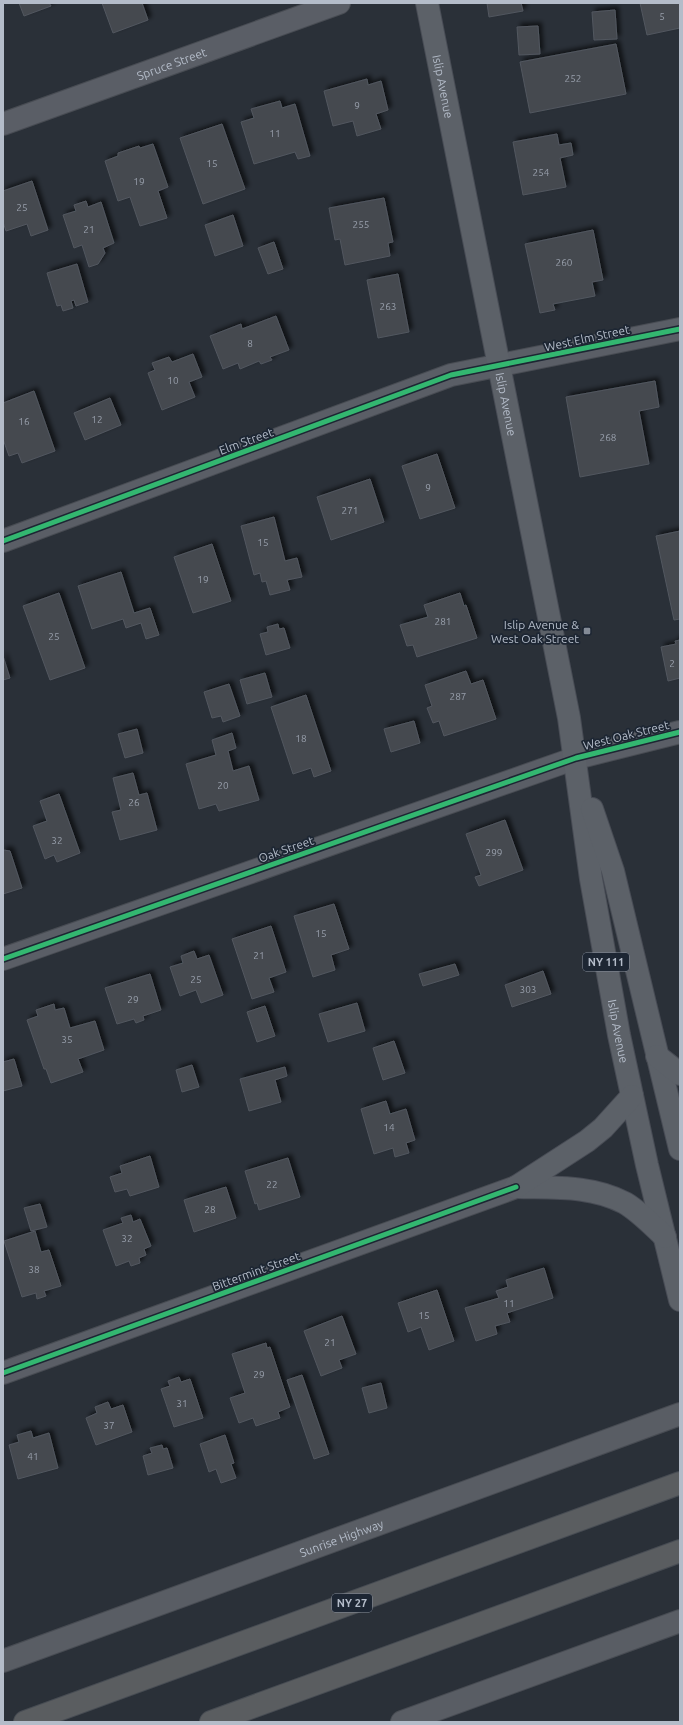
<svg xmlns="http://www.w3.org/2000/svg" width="683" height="1725" viewBox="0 0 683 1725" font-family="Ubuntu,sans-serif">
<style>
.building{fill:#444950;stroke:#52575f;filter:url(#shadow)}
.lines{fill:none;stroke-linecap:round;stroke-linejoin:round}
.minor-casing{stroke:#484c53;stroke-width:24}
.tertiary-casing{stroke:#484c53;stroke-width:24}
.secondary-casing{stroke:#484c53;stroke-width:24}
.primary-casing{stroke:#484c55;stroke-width:24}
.motorway-casing{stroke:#474c53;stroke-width:24}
.minor{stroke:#5a5e66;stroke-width:22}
.tertiary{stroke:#5a5e66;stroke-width:22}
.secondary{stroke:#595d64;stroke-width:22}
.primary{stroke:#5c6168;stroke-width:22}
.motorway{stroke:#5a5d60;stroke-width:22}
.cycleway-casing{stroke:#1d2633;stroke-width:8}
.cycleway{stroke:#33b770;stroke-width:5}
.poi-dot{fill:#848b96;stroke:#1d2633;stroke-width:1.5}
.labels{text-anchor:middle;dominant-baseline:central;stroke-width:3.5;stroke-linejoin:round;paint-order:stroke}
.number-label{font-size:10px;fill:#989fab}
.shield{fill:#1d2633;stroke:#878f9c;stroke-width:1}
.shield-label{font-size:11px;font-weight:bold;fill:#b4bcc9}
.street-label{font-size:12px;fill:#b4bcc9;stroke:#1d2633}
.poi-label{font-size:12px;fill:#b4bcc9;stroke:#1d2633;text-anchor:end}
</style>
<defs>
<filter id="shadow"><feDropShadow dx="3.5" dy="-3.5" stdDeviation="2" flood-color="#0009"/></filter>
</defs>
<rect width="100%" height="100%" fill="#2a3038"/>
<g class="building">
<path d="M19,3h30l2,3 -27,10z"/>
<path d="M102,3h40l6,17 -35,13z"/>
<path d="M487,3h34l2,8 -34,6z"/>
<path d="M640,3h40v25l-33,7z"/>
<path d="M615,10l2,29 -23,1 -2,-28z"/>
<path d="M538,26l2,28 -21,1 -2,-28z"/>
<path d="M616,44l10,50 -96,19 -10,-51z"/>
<path d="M367,79l1,6 13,-4 7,29 -12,4 5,15 -24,7 -4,-15 -20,5 -9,-35z"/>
<path d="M280,101l2,7 13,-4 15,52 -12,3 -3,-7 -41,12 -13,-42 13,-4 -3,-9z"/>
<path d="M222,124l23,65 -42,15 -23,-66z"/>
<path d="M557,134l2,11 12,-2 2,12 -13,3 6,29 -43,8 -10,-53z"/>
<path d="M153,144l15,43 -10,4 9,27 -27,8 -10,-29 -12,4 -13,-40 13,-5v-3l21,-7 1,2z"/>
<path d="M32,181l16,49 -17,6 -4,-12 -21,7 -3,-9v-31z"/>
<path d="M384,198l9,44 -5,1 2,13 -45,9 -5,-26 -5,1 -6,-32z"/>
<path d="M86,201l2,6 13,-5 13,41 -11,5 2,5 -7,11 -9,3 -7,-22 -8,3 -11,-33 13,-4 -2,-6z"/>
<path d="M233,215l10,31 -28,10 -10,-31z"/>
<path d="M593,230l10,50 -11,2 3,14 -42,8 2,6 -15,3 -15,-69z"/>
<path d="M274,242l9,27 -15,5 -10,-26z"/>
<path d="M77,264l11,38 -12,4 -2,-6 -3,1 2,7 -10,3 -2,-6 -4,1 -10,-33z"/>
<path d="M398,274l11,58 -31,6 -11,-58z"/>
<path d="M276,316l13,34 -19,7 2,3 -11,4 -2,-3 -19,8 -2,-6 -15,6 -13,-33 31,-12 1,5z"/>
<path d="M193,354l9,23 -13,5 6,15 -33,13 -14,-37 7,-3 -3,-7 17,-6 3,5z"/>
<path d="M655,381l4,26 -20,4 10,53 -69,13 -14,-80z"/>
<path d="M34,391l21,60 -33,12 -4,-10 -9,3 -6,-17v-36z"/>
<path d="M110,398l11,27 -36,15 -11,-27z"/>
<path d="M437,454l18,54 -35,11 -18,-53z"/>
<path d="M370,479l14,43 -53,18 -14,-43z"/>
<path d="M274,517l11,44 12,-3 5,19 -15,3 3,10 -20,5 -4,-14 -4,1 -2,-9 -6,2 -13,-49z"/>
<path d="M680,531v88l-6,1 -18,-84z"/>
<path d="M212,544l19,57 -38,12 -19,-56z"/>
<path d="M121,572l13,41 16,-5 9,27 -13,4 -5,-16 -15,5 -3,-9 -31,10 -14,-43z"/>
<path d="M59,593l26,75 -35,12 -27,-74z"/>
<path d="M460,593l4,13 2,-1 11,33 -60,19 -4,-12 -6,1 -7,-21 28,-8 -4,-12z"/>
<path d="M278,624l1,5 5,-1 6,20 -24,7 -6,-21 8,-2 -1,-5z"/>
<path d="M680,640v38l-12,3 -7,-34 15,-3 -1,-3z"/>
<path d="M3,656l7,22 -7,2z"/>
<path d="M466,671l5,13 12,-4 13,39 -52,17 -5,-15 -6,2 -6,-15 5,-2 -7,-21z"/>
<path d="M265,673l7,24 -25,7 -7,-24z"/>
<path d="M229,684l11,32 -17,6 -2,-6 -9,2 -8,-26z"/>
<path d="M306,695l25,76 -17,6 -3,-9 -18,6 -22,-67z"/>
<path d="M414,721l6,22 -29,9 -7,-23z"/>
<path d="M137,729l6,24 -18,5 -7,-24z"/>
<path d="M232,733l4,15 -8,3 5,20 16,-5 10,34 -40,11 -3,-7 -17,5 -13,-45 30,-9 -4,-15z"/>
<path d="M133,773l6,22 8,-2 10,37 -37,10 -8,-28 9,-2 -8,-32z"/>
<path d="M59,794l21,59 -23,9 -3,-7 -9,4 -12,-33 14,-5 -7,-20z"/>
<path d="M505,820l18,50 -44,16 -4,-9 6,-2 -15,-41z"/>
<path d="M3,850l7,1 12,37 -19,6z"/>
<path d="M334,904l15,45 -18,6 4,15 -22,7 -19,-61z"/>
<path d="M271,926l15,46 -17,6 5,14 -22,7 -20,-60z"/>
<path d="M194,951l3,8 12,-4 14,40 -22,8 -5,-13 -16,6 -10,-29 13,-4 -2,-7z"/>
<path d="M455,964l4,11 -36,11 -4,-12z"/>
<path d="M543,971l8,23 -39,13 -7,-22z"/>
<path d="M150,974l11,36 -18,6 1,4 -8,3 -2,-4 -17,5 -12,-36z"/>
<path d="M357,1003l8,28 -37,11 -9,-28z"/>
<path d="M54,1004l1,6 9,-2 6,20 25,-7 9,29 -26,9 5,13 -32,11 -5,-14h-2l-17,-49 11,-4 -2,-6z"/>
<path d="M265,1006l10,30 -18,6 -10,-30z"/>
<path d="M394,1041l11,32 -22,7 -10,-32z"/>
<path d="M14,1059l8,27 -19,5v-29z"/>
<path d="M192,1065l7,22 -17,5 -6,-22z"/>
<path d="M285,1067l2,9 -12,4 6,22 -32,9 -9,-32z"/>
<path d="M386,1101l4,13 16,-5 9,31 -9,3 3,10 -14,4 -2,-9 -19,6 -13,-45z"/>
<path d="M150,1156l9,31 -29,9 -3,-7 -12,3 -5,-15 12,-4 -2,-7z"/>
<path d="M288,1158l12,39 -41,13 -2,-7 -2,1 -10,-33z"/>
<path d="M226,1187l10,31 -42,14 -10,-32z"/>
<path d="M40,1204l7,23 -16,4 -7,-23z"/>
<path d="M131,1215l2,7 7,-3 11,27 -7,3 2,6 -7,3 1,5 -9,3 -2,-5 -13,5 -13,-36 20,-7 -2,-5z"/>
<path d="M35,1231l6,21 8,-2 12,36 -17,5 2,5 -9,3 -1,-6 -14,4 -18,-56z"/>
<path d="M544,1268l9,30 -46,15 3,9 -15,4 2,8 -21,7 -11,-33 34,-10 -3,-7 12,-4 -2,-7z"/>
<path d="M437,1290l17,51 -25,9 -8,-23 -13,5 -10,-29z"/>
<path d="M342,1316l14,38 -17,6 3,8 -21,8 -17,-45z"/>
<path d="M266,1343l1,5 3,-1 20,60 -12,5 2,6 -24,8 -3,-8 -14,5 -9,-25 15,-5 -13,-39z"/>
<path d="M302,1375l27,79 -15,5 -27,-79z"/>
<path d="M179,1377l2,5 9,-3 13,39 -29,9 -13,-38 9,-3 -2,-5z"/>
<path d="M381,1383l6,25 -18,5 -7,-25z"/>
<path d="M108,1402l3,7 12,-4 9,27 -36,13 -10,-27 11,-5 -2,-6z"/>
<path d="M31,1431l2,7 16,-5 9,35 -40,11 -9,-34 10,-3 -2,-7z"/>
<path d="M225,1435l9,28 -3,1 5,14 -15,5 -5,-14 -7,3 -9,-28z"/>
<path d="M162,1445l1,4 4,-1 6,20 -25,7 -5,-19 9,-3 -2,-5z"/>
</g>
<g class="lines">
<g class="minor-casing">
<g id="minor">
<path id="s1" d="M3,124l336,-121"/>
<path d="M3,541l448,-166 229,-46"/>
<path d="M3,959l573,-201 104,-26"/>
</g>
</g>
<g class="tertiary-casing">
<path id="tertiary" d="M3,1373l513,-186"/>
</g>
<g class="secondary-casing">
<g id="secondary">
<path id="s2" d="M3,1661l677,-247"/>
<path d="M402,1722l278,-101"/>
</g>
</g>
<g class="primary-casing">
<g id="primary">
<path id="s3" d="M427,3l142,715 22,161 28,156 28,130 33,135"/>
<path d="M592,809l21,62 67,278"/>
<path d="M657,1056l23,18"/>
<path d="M516,1187c37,1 75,-2 109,16 15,9 27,22 40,34"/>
<path d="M516,1187l71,-46 16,-13 29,-32"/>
</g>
</g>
<g class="motorway-casing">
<g id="motorway">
<path d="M25,1722l655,-239"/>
<path d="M211,1722l469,-171"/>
</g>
</g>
<use href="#minor" class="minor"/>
<use href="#tertiary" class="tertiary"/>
<use href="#secondary" class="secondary"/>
<use href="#primary" class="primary"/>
<use href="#motorway" class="motorway"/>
<g class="cycleway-casing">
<g id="cycleway">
<path d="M3,541l448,-166 229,-46"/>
<path d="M3,959l573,-201 104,-26"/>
<path d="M3,1373l513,-186"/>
</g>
</g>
<use href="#cycleway" class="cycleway"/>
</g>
<rect class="poi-dot" x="583" y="627" width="8" height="8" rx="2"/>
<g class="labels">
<g class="number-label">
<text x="662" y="16">5</text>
<text x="573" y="78">252</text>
<text x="357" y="105">9</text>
<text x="275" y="133">11</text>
<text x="212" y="163">15</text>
<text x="541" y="172">254</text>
<text x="139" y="181">19</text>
<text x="22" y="207">25</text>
<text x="361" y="224">255</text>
<text x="89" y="229">21</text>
<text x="564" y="262">260</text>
<text x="388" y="306">263</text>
<text x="250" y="343">8</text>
<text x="173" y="380">10</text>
<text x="97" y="419">12</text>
<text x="24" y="421">16</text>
<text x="608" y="437">268</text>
<text x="428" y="487">9</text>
<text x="350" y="510">271</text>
<text x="263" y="542">15</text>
<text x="203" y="579">19</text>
<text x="443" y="621">281</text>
<text x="54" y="636">25</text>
<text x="672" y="663">2</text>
<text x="458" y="696">287</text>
<text x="301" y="738">18</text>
<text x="223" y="785">20</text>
<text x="134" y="802">26</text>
<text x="57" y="840">32</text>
<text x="494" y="852">299</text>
<text x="321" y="933">15</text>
<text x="259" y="955">21</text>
<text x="196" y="979">25</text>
<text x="528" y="989">303</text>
<text x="133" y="999">29</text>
<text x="67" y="1039">35</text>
<text x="389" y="1127">14</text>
<text x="272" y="1184">22</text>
<text x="210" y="1209">28</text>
<text x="127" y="1238">32</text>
<text x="34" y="1269">38</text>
<text x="509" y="1303">11</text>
<text x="424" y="1315">15</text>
<text x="330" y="1342">21</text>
<text x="259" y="1374">29</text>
<text x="182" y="1403">31</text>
<text x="109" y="1425">37</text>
<text x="33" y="1456">41</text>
</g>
<g class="shield">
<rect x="583" y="953" width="46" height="18" rx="3"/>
<rect x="332" y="1594" width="40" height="18" rx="3"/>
</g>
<g class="shield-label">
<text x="606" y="962">NY 111</text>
<text x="352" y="1603">NY 27</text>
</g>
<g class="street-label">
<text stroke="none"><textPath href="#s1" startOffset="179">Spruce Street</textPath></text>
<text stroke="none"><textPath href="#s3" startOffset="85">Islip Avenue</textPath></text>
<text transform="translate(587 338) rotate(-12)">West Elm Street</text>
<text stroke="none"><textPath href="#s3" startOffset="409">Islip Avenue</textPath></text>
<text transform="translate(246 441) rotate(-20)">Elm Street</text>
<text transform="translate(626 735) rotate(-14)">West Oak Street</text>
<text transform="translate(286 849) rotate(-19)">Oak Street</text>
<text stroke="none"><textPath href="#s3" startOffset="1046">Islip Avenue</textPath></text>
<text transform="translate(256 1271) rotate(-20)">Bittermint Street</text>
<text stroke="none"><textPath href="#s2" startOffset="360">Sunrise Highway</textPath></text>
</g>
<g class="poi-label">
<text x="579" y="624">Islip Avenue &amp;<tspan x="579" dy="14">West Oak Street</tspan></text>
</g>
</g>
<rect width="683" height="1725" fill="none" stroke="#b4bcc9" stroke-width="8"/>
</svg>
